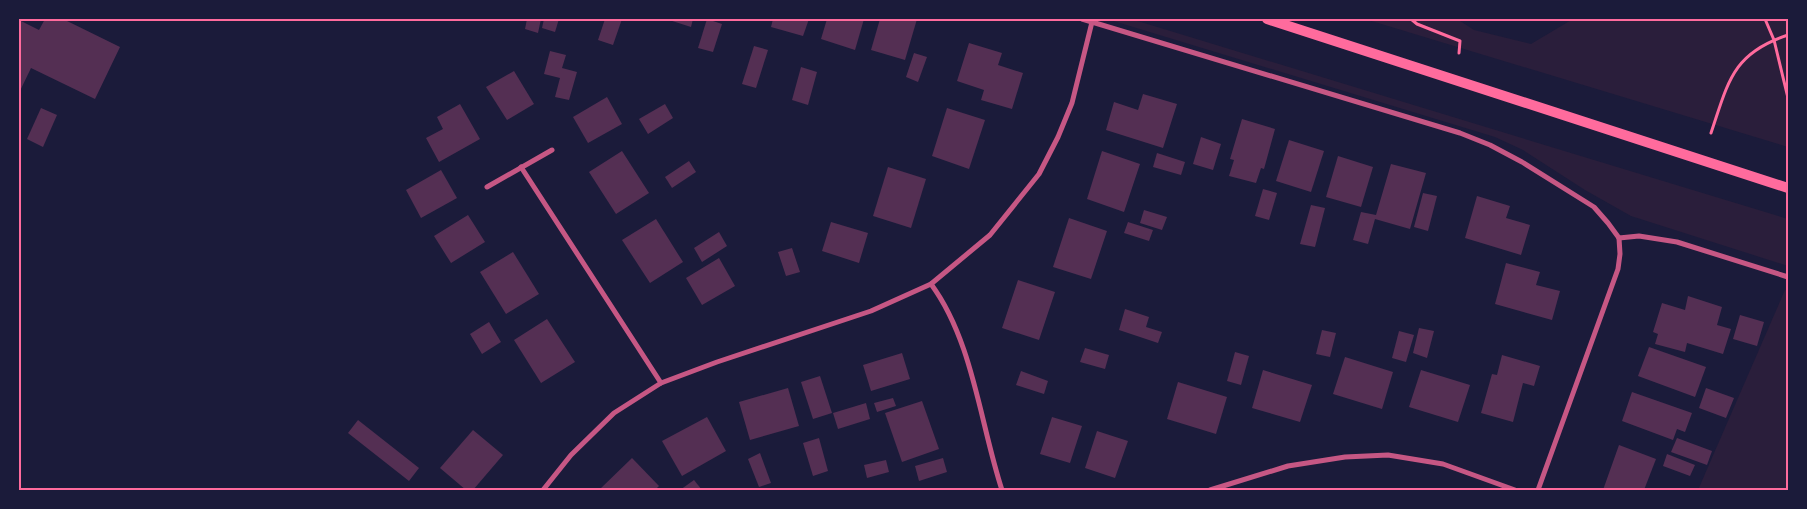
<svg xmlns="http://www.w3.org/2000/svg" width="1807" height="509" viewBox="0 0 1807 509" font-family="'Noto Sans',sans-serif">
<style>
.green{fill:#2a1e3b}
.building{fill:#542f53}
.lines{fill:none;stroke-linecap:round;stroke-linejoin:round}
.path{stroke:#ff6b9d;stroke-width:3}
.minor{stroke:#c65784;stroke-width:5}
.secondary{stroke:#ff6b9d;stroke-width:10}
.neatline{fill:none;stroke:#ff6b9d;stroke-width:2}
</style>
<rect width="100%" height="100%" fill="#1b1b3a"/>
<g class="green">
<path d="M1107,19h24l657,200v47l-157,-50 -46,-26 -62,-40 -28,-13z"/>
<path d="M1365,19h92l17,11 57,14 42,-25h215v128z"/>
<path d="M1785,290l3,1v199h-90z"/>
</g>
<g class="building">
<path d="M45,19h18l57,28 -25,52 -64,-31 -12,25v-73l20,10z"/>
<path d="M527,19h14l-3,14 -13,-4z"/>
<path d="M544,19h15l-4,13 -13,-4z"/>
<path d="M605,19h17l-9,26 -15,-5z"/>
<path d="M666,19h27l-2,8z"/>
<path d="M707,19l15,5 -9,28 -15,-4z"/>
<path d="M773,19h36l-6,17 -32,-9z"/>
<path d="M827,19h37l-9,31 -34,-11z"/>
<path d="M880,19h37l-12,41 -34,-10z"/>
<path d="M969,43l33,10 -4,12 25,8 -11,36 -31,-9 3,-10 -27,-9z"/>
<path d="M754,46l14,4 -12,38 -14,-4z"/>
<path d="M550,51l16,4 -4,13 15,4 -8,28 -14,-3 5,-19 -16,-4z"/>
<path d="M914,53l13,4 -9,25 -12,-5z"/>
<path d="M801,67l16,5 -9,33 -16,-5z"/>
<path d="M514,71l20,33 -27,16 -21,-33z"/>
<path d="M1143,94l34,10 -14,44 -57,-18 8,-28 24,8z"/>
<path d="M607,97l15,27 -34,19 -15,-26z"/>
<path d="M460,104l20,35 -41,23 -13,-24 17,-9 -6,-12z"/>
<path d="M665,104l8,14 -25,16 -9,-15z"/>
<path d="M41,108l16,7 -14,32 -16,-8z"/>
<path d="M947,108l38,12 -16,49 -37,-13z"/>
<path d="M1242,119l33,10 -11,40 -3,-1 -5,15 -27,-7 5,-16 -4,-1z"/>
<path d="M1201,137l20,7 -8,26 -20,-6z"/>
<path d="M1289,140l35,11 -13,41 -35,-11z"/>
<path d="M622,151l27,42 -33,21 -27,-42z"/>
<path d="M1102,151l38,13 -16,48 -37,-13z"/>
<path d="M1157,153l28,9 -4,13 -28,-8z"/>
<path d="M1338,156l35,11 -12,40 -35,-10z"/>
<path d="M689,161l7,11 -24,16 -7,-11z"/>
<path d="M1391,164l35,9 -16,56 -35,-10 -7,25 -15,-4 8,-28 15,3z"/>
<path d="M888,167l38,12 -15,49 -38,-12z"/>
<path d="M441,170l16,28 -36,20 -15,-28z"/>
<path d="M1263,189l14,4 -8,27 -14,-4z"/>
<path d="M1423,193l14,3 -9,35 -14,-4z"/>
<path d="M1477,196l33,10 -4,12 24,7 -9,30 -56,-17z"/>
<path d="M1311,205l14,3 -10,39 -15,-3z"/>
<path d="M1144,210l23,7 -5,13 -22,-7z"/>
<path d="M468,215l17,27 -34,21 -17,-27z"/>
<path d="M1069,218l38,13 -16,48 -38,-12z"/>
<path d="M656,219l27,43 -33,21 -28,-43z"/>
<path d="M831,222l37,11 -9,30 -37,-12z"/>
<path d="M1128,222l25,8 -4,11 -25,-8z"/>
<path d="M719,232l8,14 -25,16 -8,-14z"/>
<path d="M792,248l8,24 -14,4 -8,-24z"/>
<path d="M513,252l26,42 -33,20 -26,-42z"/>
<path d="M719,258l16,28 -33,19 -16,-27z"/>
<path d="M1506,263l34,9 -4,13 24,6 -8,29 -57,-16z"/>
<path d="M1018,280l37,12 -16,48 -37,-12z"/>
<path d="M1688,296l34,11 -5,18 14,4 -8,25 -36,-11 -2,9 -30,-8 3,-10 -5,-2 9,-29 23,7z"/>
<path d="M1125,309l24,8 -3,10 16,5 -4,11 -39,-13z"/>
<path d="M1740,315l24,7 -7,24 -24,-7z"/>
<path d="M547,319l28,43 -34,21 -27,-43z"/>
<path d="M489,322l12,20 -19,12 -12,-20z"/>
<path d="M1419,328l15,3 -7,27 -14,-5z"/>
<path d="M1322,330l14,3 -6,24 -14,-3z"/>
<path d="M1399,331l15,4 -8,27 -14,-4z"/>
<path d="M1649,347l57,20 -11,30 -57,-21z"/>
<path d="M1085,348l24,7 -4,14 -25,-7z"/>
<path d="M1235,352l14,4 -8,29 -14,-4z"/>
<path d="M902,353l8,26 -39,12 -8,-26z"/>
<path d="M1502,355l38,11 -6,20 -11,-3 -10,39 -32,-9 11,-39 5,1z"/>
<path d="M1345,357l48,15 -11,37 -49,-15z"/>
<path d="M1263,370l49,15 -12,37 -48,-14z"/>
<path d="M1421,370l49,15 -12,37 -49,-15z"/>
<path d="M1021,371l27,10 -4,13 -28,-9z"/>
<path d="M820,376l12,37 -19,6 -12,-37z"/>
<path d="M1178,382l49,15 -11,37 -49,-15z"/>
<path d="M788,388l11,38 -49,14 -11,-38z"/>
<path d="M1706,388l28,10 -8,20 -27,-10z"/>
<path d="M1632,392l60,21 -7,19 -8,-3 -4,11 -51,-19z"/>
<path d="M893,398l3,8 -19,6 -3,-9z"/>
<path d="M922,401l17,48 -37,13 -17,-49z"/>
<path d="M866,403l4,16 -32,10 -5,-16z"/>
<path d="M707,417l19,34 -44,25 -20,-35z"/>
<path d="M1052,417l30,9 -12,37 -30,-9z"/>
<path d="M358,420l61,48 -10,13 -61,-48z"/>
<path d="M473,430l30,25 -30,35h-7l-26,-22z"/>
<path d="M1097,431l31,10 -13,37 -30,-10z"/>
<path d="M819,438l9,33 -15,5 -10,-33z"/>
<path d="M1677,438l35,13 -5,14 -36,-13z"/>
<path d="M1619,445l37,14 -12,31h-41z"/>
<path d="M760,453l11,30 -12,4 -11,-28z"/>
<path d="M1667,454l28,11 -5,11 -27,-10z"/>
<path d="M632,458l27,28 -4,4h-56z"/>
<path d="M943,458l4,14 -28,9 -4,-15z"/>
<path d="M886,460l3,12 -22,6 -3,-13z"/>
<path d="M694,480l8,10h-22z"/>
</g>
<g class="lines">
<g class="path">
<path d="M1411,19l6,5 43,17 -1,12"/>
<path d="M1765,19l9,21 14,58"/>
<path d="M1711,133c17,-50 21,-80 77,-98"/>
</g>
<g class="minor">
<path d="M1082,19l378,114 30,12 32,17 72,45 14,16 11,15"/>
<path d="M521,167l140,216"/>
<path d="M487,187l65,-37"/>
<path d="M1619,238l20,-2 38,6 111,35"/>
<path d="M931,284c42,57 49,139 71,206"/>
<path d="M543,490l28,-35 43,-42 47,-30 56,-21 154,-51 60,-27 59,-49 49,-61 19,-37 14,-34 20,-81"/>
<path d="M1210,490l78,-24 57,-9 43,-2 55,9 72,26"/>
<path d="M1538,490l80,-221 2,-15 -1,-16"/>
</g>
<path class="secondary" d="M1267,19l521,169"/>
</g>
<rect width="1807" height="509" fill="none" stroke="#1b1b3a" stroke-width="40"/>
<rect x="20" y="20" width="1767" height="469" class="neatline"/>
</svg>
